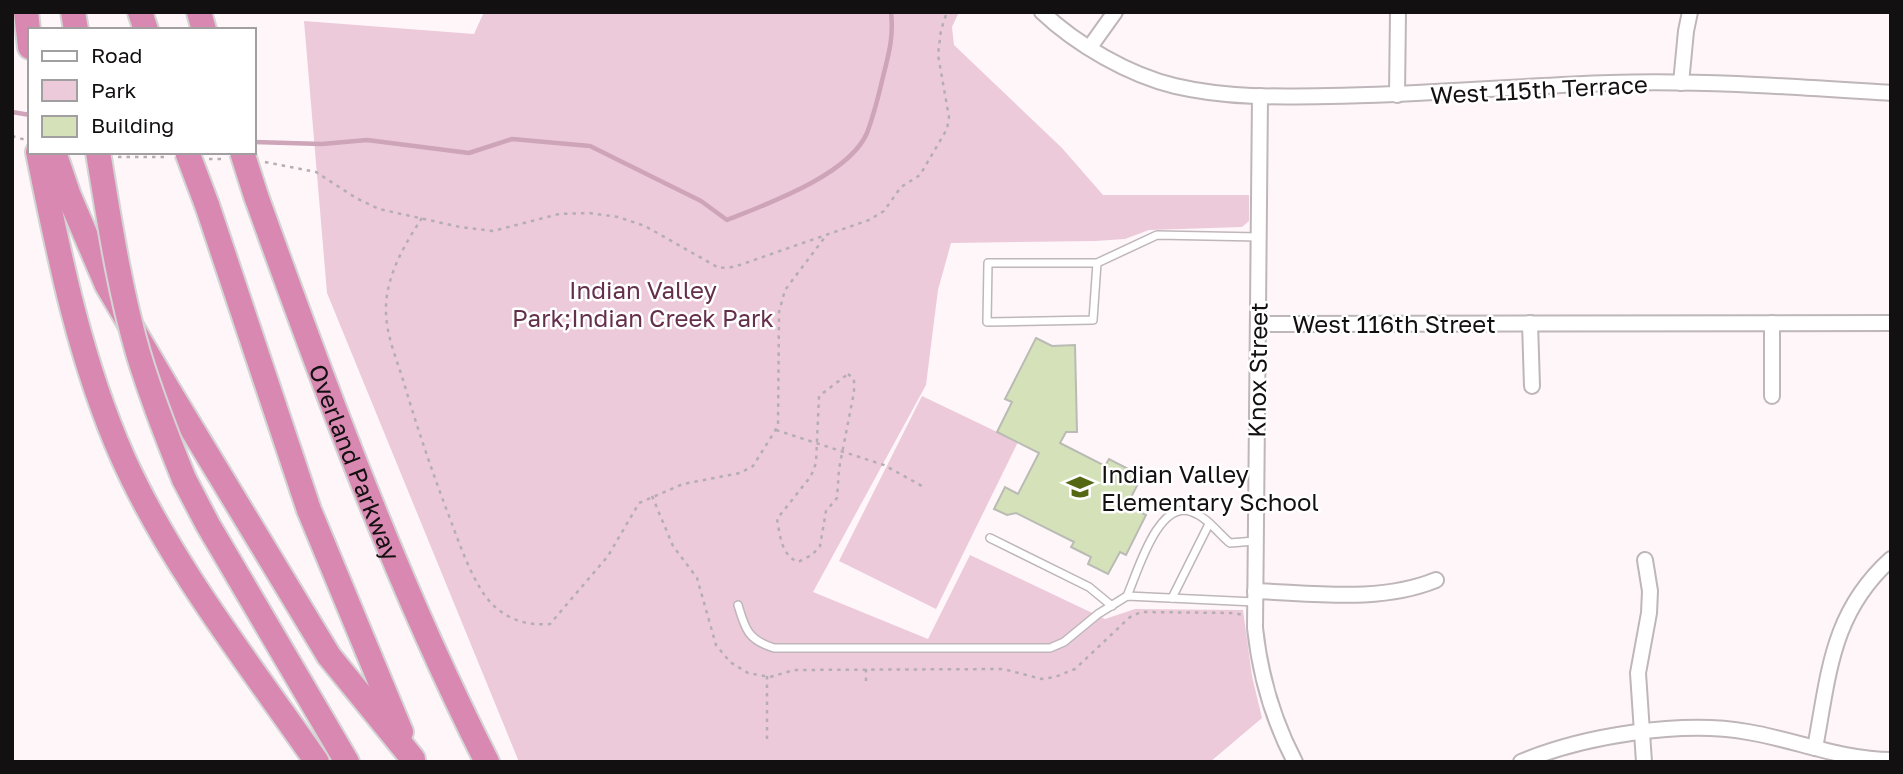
<svg xmlns="http://www.w3.org/2000/svg" width="1903" height="774" viewBox="0 0 1903 774" font-family="'Golos Text',sans-serif">
<style>
.green{fill:#eccada}
.lines{fill:none;stroke-linecap:round;stroke-linejoin:round}
.stream{stroke:#cea4b8;stroke-width:4.5}
.building{fill:#d4e1b9;stroke:#b9bbb4;stroke-width:2}
.service-casing{stroke:#beb6ba;stroke-width:10}
.minor-casing{stroke:#beb6ba;stroke-width:18}
.motorway-casing{stroke:#d5d4d4;stroke-width:28}
.path{stroke:#b5aeb1;stroke-width:2.5;stroke-dasharray:3.5 5;stroke-linecap:butt}
.service{stroke:#fff;stroke-width:7}
.minor{stroke:#fff;stroke-width:14}
.motorway{stroke:#d989b1;stroke-width:24}
.motorway-bridge-casing{stroke:#d5d4d4;stroke-width:28;stroke-linecap:butt}
.motorway-bridge{stroke:#d989b1;stroke-width:24}
.labels{text-anchor:middle;dominant-baseline:central;stroke-width:5;stroke-linejoin:round;paint-order:stroke}
.street-label{font-size:24px;fill:#131011;stroke:#fff}
.park-label{font-size:24px;fill:#642f4b;stroke:#fff}
.poi-label{font-size:24px;fill:#131011;stroke:#fff;text-anchor:start}
</style>
<rect width="100%" height="100%" fill="#fff6fa"/>
<g class="green">
<path d="M484,12h475l-7,15 2,18 108,103 41,47h146v26l-7,6 -93,3 -24,9 -30,2 -144,2 -13,47 -12,95 -113,207 115,47 42,-84 135,64 30,-10 108,1 9,66 10,42 -52,44h-691l-192,-469 -23,-272 170,13z"/>
<path d="M922,396l96,46 -82,167 -97,-48z"/>
</g>
<g class="lines">
<g class="stream">
<path d="M12,112l18,3"/>
<path d="M254,142l68,2 45,-4 102,13 43,-14 78,7 111,55 26,19c40,-16 122,-45 140,-87 6,-16 11,-35 15,-52 6,-25 12,-42 9,-69"/>
</g>
</g>
<path class="building" d="M1036,338l16,8 23,-1 2,87h-11l-6,11 45,23 4,-7 33,17 -15,29 19,10 -20,40 -6,-3 -12,22 -20,-10 3,-7 -20,-10 3,-5 -58,-29 -9,2 -13,-6 11,-22 13,7 21,-41 -42,-21 15,-30 -7,-3z"/>
<g class="lines">
<g class="service-casing">
<g id="service">
<path d="M1097,263l-4,57 -106,2 1,-59h109l60,-28 102,2"/>
<path d="M990,538l99,49 23,19"/>
<path d="M1127,596c10,-22 31,-98 65,-84 15,5 26,21 38,31l25,-2"/>
<path d="M1172,598l37,-74"/>
<path d="M738,605c7,24 10,35 36,43h276l14,-6 34,-28 29,-18 128,6"/>
</g>
</g>
<g class="minor-casing">
<g id="minor">
<path d="M1042,12c35,33 87,63 133,74 51,12 102,11 154,10 93,-1 187,-10 281,-13 93,-3 187,4 281,10"/>
<path d="M1090,47l25,-35"/>
<path d="M1681,83l5,-52 4,-19"/>
<path d="M1397,95l1,-83"/>
<path d="M1260,96l-5,532c5,47 18,92 40,134"/>
<path d="M1530,323l2,63"/>
<path d="M1772,323v73"/>
<path d="M1258,324l633,-1"/>
<path d="M1255,591c59,2 125,12 181,-11"/>
<path d="M1815,748c14,-74 16,-135 76,-189"/>
<path d="M1521,762c62,-26 160,-42 227,-30 48,8 94,28 143,28"/>
<path d="M1644,762l-6,-89 11,-60 1,-22 -5,-31"/>
</g>
</g>
<g class="motorway-casing">
<g id="motorway">
<path d="M26,12l4,35"/>
<path d="M73,12l3,18"/>
<path d="M140,12l6,18"/>
<path d="M199,12l5,18"/>
<path d="M38,152c21,104 42,209 85,306 48,107 127,207 194,304"/>
<path d="M54,152l15,44 38,89 62,106 160,265 84,103"/>
<path id="s1" d="M256,196c69,192 139,384 231,566"/>
<path d="M207,205l102,305 92,222"/>
<path d="M184,479l24,46 139,237"/>
</g>
</g>
<g class="path">
<path d="M12,136l14,4"/>
<path d="M118,157h50"/>
<path d="M209,159h15"/>
<path d="M265,162l51,10 40,26 23,11 81,18 33,4 66,-17 30,-1 29,4 27,9 74,42 15,-1 135,-47 15,-9 17,-24 19,-12 27,-46 2,-12 -11,-62 3,-25 6,-18"/>
<path d="M422,218c-18,27 -37,60 -36,93 0,24 11,49 18,72 14,48 30,94 48,141 9,24 22,61 40,80 16,16 36,22 58,20l58,-68 31,-53 44,-19 57,-11 13,-7 25,-40 1,-114 6,-22 40,-53"/>
<path d="M848,374l6,5v13l-15,77 -2,29 -11,13 -6,35 -8,9 -14,7c-17,-7 -18,-27 -21,-43l34,-43 5,-13 3,-67z"/>
<path d="M776,430l108,35 38,21"/>
<path d="M652,496l21,50 24,32 19,67 14,17 18,11 22,4 24,-7 209,-1 39,10 13,-2 20,-8 55,-52 11,-5 93,1 9,2"/>
<path d="M866,669v13"/>
<path d="M767,676v66"/>
</g>
<use href="#service" class="service"/>
<use href="#minor" class="minor"/>
<use href="#motorway" class="motorway"/>
<g class="motorway-bridge-casing">
<g id="motorway-bridge">
<path d="M98,152c11,67 21,135 40,201 13,43 29,84 46,126"/>
<path d="M187,152l20,53"/>
<path d="M242,152l14,44"/>
</g>
</g>
<use href="#motorway-bridge" class="motorway-bridge"/>
</g>
<defs>
<g id="school-bare" transform="scale(2.1)"><path d="M0-5L7-2L0 1L-7-2ZM-4 1L0 2.5L4 1V4Q0 6-4 4Z" fill="#546814" stroke="#fff" stroke-width="2.5" paint-order="stroke"/></g>
</defs>
<g fill-rule="evenodd">
<use href="#school-bare" x="1080" y="487"/>
</g>
<g class="labels">
<g class="street-label">
<text transform="translate(1539 89) rotate(-3)">West 115th Terrace</text>
<text x="1394" y="323">West 116th Street</text>
<text transform="translate(1257 370) rotate(-89)">Knox Street</text>
<text stroke="none"><textPath href="#s1" startOffset="284">Overland Parkway</textPath></text>
</g>
<g class="park-label">
<text x="643" y="289">Indian Valley<tspan x="643" dy="28">Park;Indian Creek Park</tspan></text>
</g>
<g class="poi-label">
<text x="1101" y="473">Indian Valley<tspan x="1101" dy="28">Elementary School</tspan></text>
</g>
</g>
<rect width="1903" height="774" fill="none" stroke="#131011" stroke-width="28"/>
<rect x="28" y="28" width="228" height="126" fill="#ffffff" stroke="#a19fa0" stroke-width="2"/>
<rect x="42" y="51" width="35" height="10" fill="#ffffff" stroke="#a19fa0" stroke-width="2"/>
<text x="91" y="63" font-size="21" fill="#131011">Road</text>
<rect x="42" y="80" width="35" height="21" fill="#eccada" stroke="#a19fa0" stroke-width="2"/>
<text x="91" y="98" font-size="21" fill="#131011">Park</text>
<rect x="42" y="116" width="35" height="21" fill="#d4e1b9" stroke="#a19fa0" stroke-width="2"/>
<text x="91" y="133" font-size="21" fill="#131011">Building</text>
</svg>
